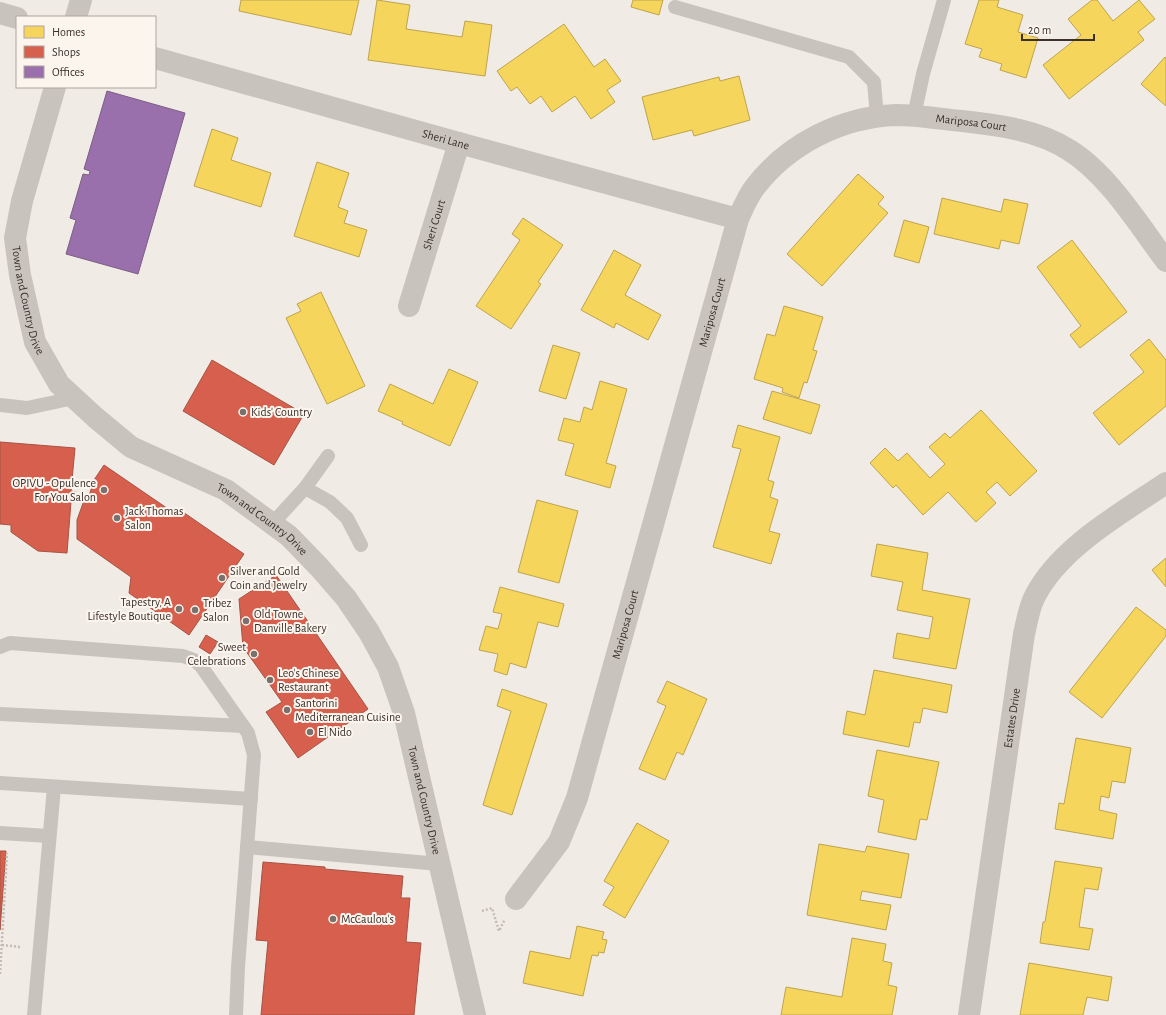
<svg xmlns="http://www.w3.org/2000/svg" width="1166" height="1015" viewBox="0 0 1166 1015" font-family="'Alegreya Sans',sans-serif">
<style>
.homes{fill:#f6d55c;stroke:#bea44d}
.shops{fill:#d6604d;stroke:#a85243}
.offices{fill:#9970ab;stroke:#7d5d85}
.lines{fill:none;stroke-linecap:round;stroke-linejoin:round}
.path{stroke:#c2bbb6;stroke-width:2.5;stroke-dasharray:2 2;stroke-linecap:butt}
.lane{stroke:#c9c3be;stroke-width:14}
.street{stroke:#c9c3be;stroke-width:22}
.poi-dot{fill:#7a716c;stroke:#fbf5ee;stroke-width:1.5}
.labels{text-anchor:middle;dominant-baseline:central;stroke-width:4;stroke-linejoin:round;paint-order:stroke}
.street-label{font-size:12px;fill:#3b302b;stroke:#fbf5ee}
.poi-label{font-size:12px;fill:#3b302b;stroke:#fbf5ee;text-anchor:start}
</style>
<rect width="100%" height="100%" fill="#f0ebe5"/>
<g class="homes">
<path d="M241,0h118l-8,35 -112,-24z"/>
<path d="M377,0l33,5 -4,24 56,8 3,-16 27,4 -7,51 -117,-16z"/>
<path d="M633,0h30l-4,15 -28,-8z"/>
<path d="M979,0h20l-2,7 26,8 -5,17 20,6 -12,40 -26,-8 2,-6 -23,-7 3,-8 -17,-5z"/>
<path d="M1092,0h5l16,21 26,-21 16,19 -17,13 6,8 -75,59 -26,-34 38,-30 -13,-16z"/>
<path d="M564,24l30,43 11,-8 16,22 -14,9 8,12 -24,17 -16,-23 -23,16 -11,-16 -11,8 -13,-17 -6,4 -14,-20z"/>
<path d="M1165,57l1,1v48l-25,-22z"/>
<path d="M739,76l11,44 -56,16 -2,-6 -39,10 -11,-43 77,-20 1,4z"/>
<path d="M212,129l26,9 -7,22 40,13 -10,34 -67,-21z"/>
<path d="M317,162l32,11 -11,34 10,4 -4,12 23,7 -8,27 -65,-21z"/>
<path d="M858,174l26,23 -6,7 10,9 -66,73 -35,-32z"/>
<path d="M942,198l59,14 3,-13 24,5 -9,40 -18,-4 -2,9 -65,-15z"/>
<path d="M523,218l40,27 -25,37 3,2 -30,45 -35,-23 44,-66 -8,-6z"/>
<path d="M904,220l25,7 -10,36 -25,-7z"/>
<path d="M1072,240l55,72 -47,36 -10,-13 11,-9 -44,-59z"/>
<path d="M614,250l27,15 -16,30 36,20 -13,25 -32,-17 -2,5 -33,-18z"/>
<path d="M321,292l44,94 -38,18 -41,-86 15,-7 -4,-7z"/>
<path d="M784,306l39,11 -10,33 4,1 -10,32 -3,-1 -5,16 -17,-6 1,-4 -29,-9 13,-45 8,2z"/>
<path d="M1149,339l17,21v46l-47,39 -26,-32 51,-41 -14,-17z"/>
<path d="M553,345l27,8 -14,46 -27,-8z"/>
<path d="M449,369l29,13 -28,64 -48,-22 1,-2 -25,-11 12,-27 43,20z"/>
<path d="M600,381l27,8 -21,74 10,3 -6,22 -45,-13 9,-31 -16,-4 6,-22 16,4 4,-15 8,3z"/>
<path d="M772,391l48,14 -9,29 -48,-15z"/>
<path d="M981,410l56,61 -27,25 -13,-14 -11,10 10,11 -20,19 -28,-30 -25,23 -27,-30 -3,3 -23,-25 15,-15 13,13 9,-8 23,25 15,-14 -16,-17 16,-14 5,5z"/>
<path d="M738,425l42,12 -12,43 6,2 -4,15 8,3 -9,31 11,3 -9,30 -58,-17 28,-98 -9,-2z"/>
<path d="M537,500l41,11 -19,72 -41,-11z"/>
<path d="M877,544l51,9 -6,37 48,9 -14,70 -63,-11 4,-25 32,6 4,-22 -36,-7 6,-28 -32,-6z"/>
<path d="M1166,558v29l-14,-17z"/>
<path d="M500,587l64,17 -6,23 -20,-5 -12,46 -16,-5 -3,12 -13,-4 4,-17 -19,-4 7,-24 12,3 4,-15 -9,-2z"/>
<path d="M1136,607l30,23v6l-64,82 -33,-26z"/>
<path d="M874,670l78,15 -5,28 -24,-5 -3,15 -6,-1 -5,25 -66,-13 4,-23 18,4z"/>
<path d="M667,681l40,18 -24,56 -6,-3 -12,28 -26,-11 27,-63 -9,-4z"/>
<path d="M502,689l45,15 -35,111 -29,-10 28,-94 -14,-5z"/>
<path d="M1076,738l55,10 -6,35 -13,-2 -3,17 -8,-2 -2,14 18,4 -4,25 -58,-10 4,-26 5,1z"/>
<path d="M877,750l62,12 -12,58 -7,-1 -4,21 -38,-8 6,-32 -16,-4z"/>
<path d="M637,823l32,18 -44,77 -22,-13 11,-18 -10,-6z"/>
<path d="M819,844l46,8 2,-6 42,8 -8,44 -39,-7 -2,9 31,5 -5,25 -79,-15z"/>
<path d="M1055,861l47,7 -4,22 -13,-2 -6,39 14,2 -4,21 -49,-7 3,-21h2z"/>
<path d="M577,926l27,6 -2,7 5,1 -3,13 -5,-1 -1,4 -6,-1 -9,41 -60,-13 7,-32 40,8z"/>
<path d="M852,938l34,6 -3,17 9,2 -4,22 9,2 -5,28h-111l5,-28 56,10z"/>
<path d="M1029,963l83,14 -4,24 -21,-4 -4,18h-63z"/>
</g>
<g class="shops">
<path d="M212,360l92,54 -30,51 -91,-54z"/>
<path d="M0,442l75,6 -4,43 5,1 -1,10h-4l-4,51 -29,-2 -27,-19v-7l-11,-1z"/>
<path d="M104,465l73,50 3,-5 64,44 -55,81 -60,-42 2,-16 -54,-38v-19l9,-25 3,1 5,-16z"/>
<path d="M276,575l92,134 -70,49 -32,-46 16,-10 -39,-55 -4,-48z"/>
<path d="M206,635l12,7 -8,12 -11,-7z"/>
<path d="M0,851h6l-6,79z"/>
<path d="M263,862l62,5v2l78,7 -2,22h9l-4,44 15,1 -7,72h-153l7,-74 -12,-1z"/>
</g>
<path class="offices" d="M107,91l78,22 -47,161 -72,-20 10,-34 -6,-2 13,-44 6,1 1,-4 -6,-2z"/>
<g class="lines">
<g class="path">
<path d="M482,911l10,-3 7,23 6,-12"/>
<path d="M2,945l19,2"/>
<path d="M0,974l7,-121"/>
</g>
<g class="lane">
<path d="M675,7l174,50 25,25 3,35"/>
<path d="M914,116l9,-42 21,-74"/>
<path d="M0,405l27,3 47,-10"/>
<path d="M305,488l25,14 17,16 14,27"/>
<path d="M272,524l33,-36 23,-32"/>
<path d="M0,647l10,-4 173,13 11,4 7,6 47,67 6,22 -16,212 -2,48"/>
<path d="M0,714l243,12"/>
<path d="M0,783l251,16"/>
<path d="M0,833l49,3"/>
<path d="M247,847l193,17"/>
<path d="M34,1015l20,-228"/>
</g>
<g class="street">
<path d="M0,13l17,5"/>
<path d="M76,17l5,-17"/>
<path id="s1" d="M155,58l304,85 279,76"/>
<path id="s2" d="M55,87l-33,114 -7,37 5,37 15,67 24,42 37,34 35,29 95,43 63,46 30,31 27,31 23,34 19,35 16,46 71,302"/>
<path id="s3" d="M409,306l50,-163"/>
<path id="s4" d="M516,899l43,-57 18,-44 161,-579c5,-11 10,-23 17,-32 33,-43 86,-70 141,-72 22,0 44,4 66,6 36,4 76,9 107,29 38,23 70,75 97,111"/>
<path id="s5" d="M969,1015l55,-381c3,-12 5,-27 11,-38 25,-49 87,-83 131,-113"/>
</g>
</g>
<g class="poi-dot">
<circle cx="243" cy="412" r="4"/>
<circle cx="104" cy="490" r="4"/>
<circle cx="117" cy="518" r="4"/>
<circle cx="222" cy="578" r="4"/>
<circle cx="179" cy="609" r="4"/>
<circle cx="195" cy="610" r="4"/>
<circle cx="246" cy="621" r="4"/>
<circle cx="254" cy="654" r="4"/>
<circle cx="270" cy="680" r="4"/>
<circle cx="287" cy="710" r="4"/>
<circle cx="310" cy="732" r="4"/>
<circle cx="333" cy="919" r="4"/>
</g>
<g class="labels">
<g class="street-label">
<text stroke="none"><textPath href="#s4" startOffset="995">Mariposa Court</textPath></text>
<text stroke="none"><textPath href="#s1" startOffset="302">Sheri Lane</textPath></text>
<text stroke="none"><textPath href="#s3" startOffset="85">Sheri Court</textPath></text>
<text stroke="none"><textPath href="#s2" startOffset="220">Town and Country Drive</textPath></text>
<text stroke="none"><textPath href="#s4" startOffset="623">Mariposa Court</textPath></text>
<text stroke="none"><textPath href="#s2" startOffset="557">Town and Country Drive</textPath></text>
<text stroke="none"><textPath href="#s4" startOffset="299">Mariposa Court</textPath></text>
<text stroke="none"><textPath href="#s5" startOffset="300">Estates Drive</textPath></text>
<text stroke="none"><textPath href="#s2" startOffset="892">Town and Country Drive</textPath></text>
</g>
<g class="poi-label">
<text x="251" y="412">Kids' Country</text>
<text x="96" y="483" text-anchor="end">OPIVU - Opulence<tspan x="96" dy="14">For You Salon</tspan></text>
<text x="125" y="511">Jack Thomas<tspan x="125" dy="14">Salon</tspan></text>
<text x="230" y="571">Silver and Gold<tspan x="230" dy="14">Coin and Jewelry</tspan></text>
<text x="171" y="602" text-anchor="end">Tapestry, A<tspan x="171" dy="14">Lifestyle Boutique</tspan></text>
<text x="203" y="603">Tribez<tspan x="203" dy="14">Salon</tspan></text>
<text x="254" y="614">Old Towne<tspan x="254" dy="14">Danville Bakery</tspan></text>
<text x="246" y="647" text-anchor="end">Sweet<tspan x="246" dy="14">Celebrations</tspan></text>
<text x="278" y="673">Leo's Chinese<tspan x="278" dy="14">Restaurant</tspan></text>
<text x="295" y="703">Santorini<tspan x="295" dy="14">Mediterranean Cuisine</tspan></text>
<text x="318" y="732">El Nido</text>
<text x="341" y="919">McCaulou's</text>
</g>
</g>
<rect x="16" y="16" width="140" height="72" fill="#fbf5ee" stroke="#aea6a0"/>
<rect x="24" y="26" width="20" height="12" fill="#f6d55c" stroke="#aea6a0"/>
<text x="52" y="36" font-size="12" fill="#3b302b">Homes</text>
<rect x="24" y="46" width="20" height="12" fill="#d6604d" stroke="#aea6a0"/>
<text x="52" y="56" font-size="12" fill="#3b302b">Shops</text>
<rect x="24" y="66" width="20" height="12" fill="#9970ab" stroke="#aea6a0"/>
<text x="52" y="76" font-size="12" fill="#3b302b">Offices</text>
<path d="M1022 34v6h72v-6" fill="none" stroke="#3b302b" stroke-width="2"/>
<text x="1028" y="34" font-size="12" fill="#3b302b" stroke="#fbf5ee" stroke-width="3" paint-order="stroke">20 m</text>
</svg>
